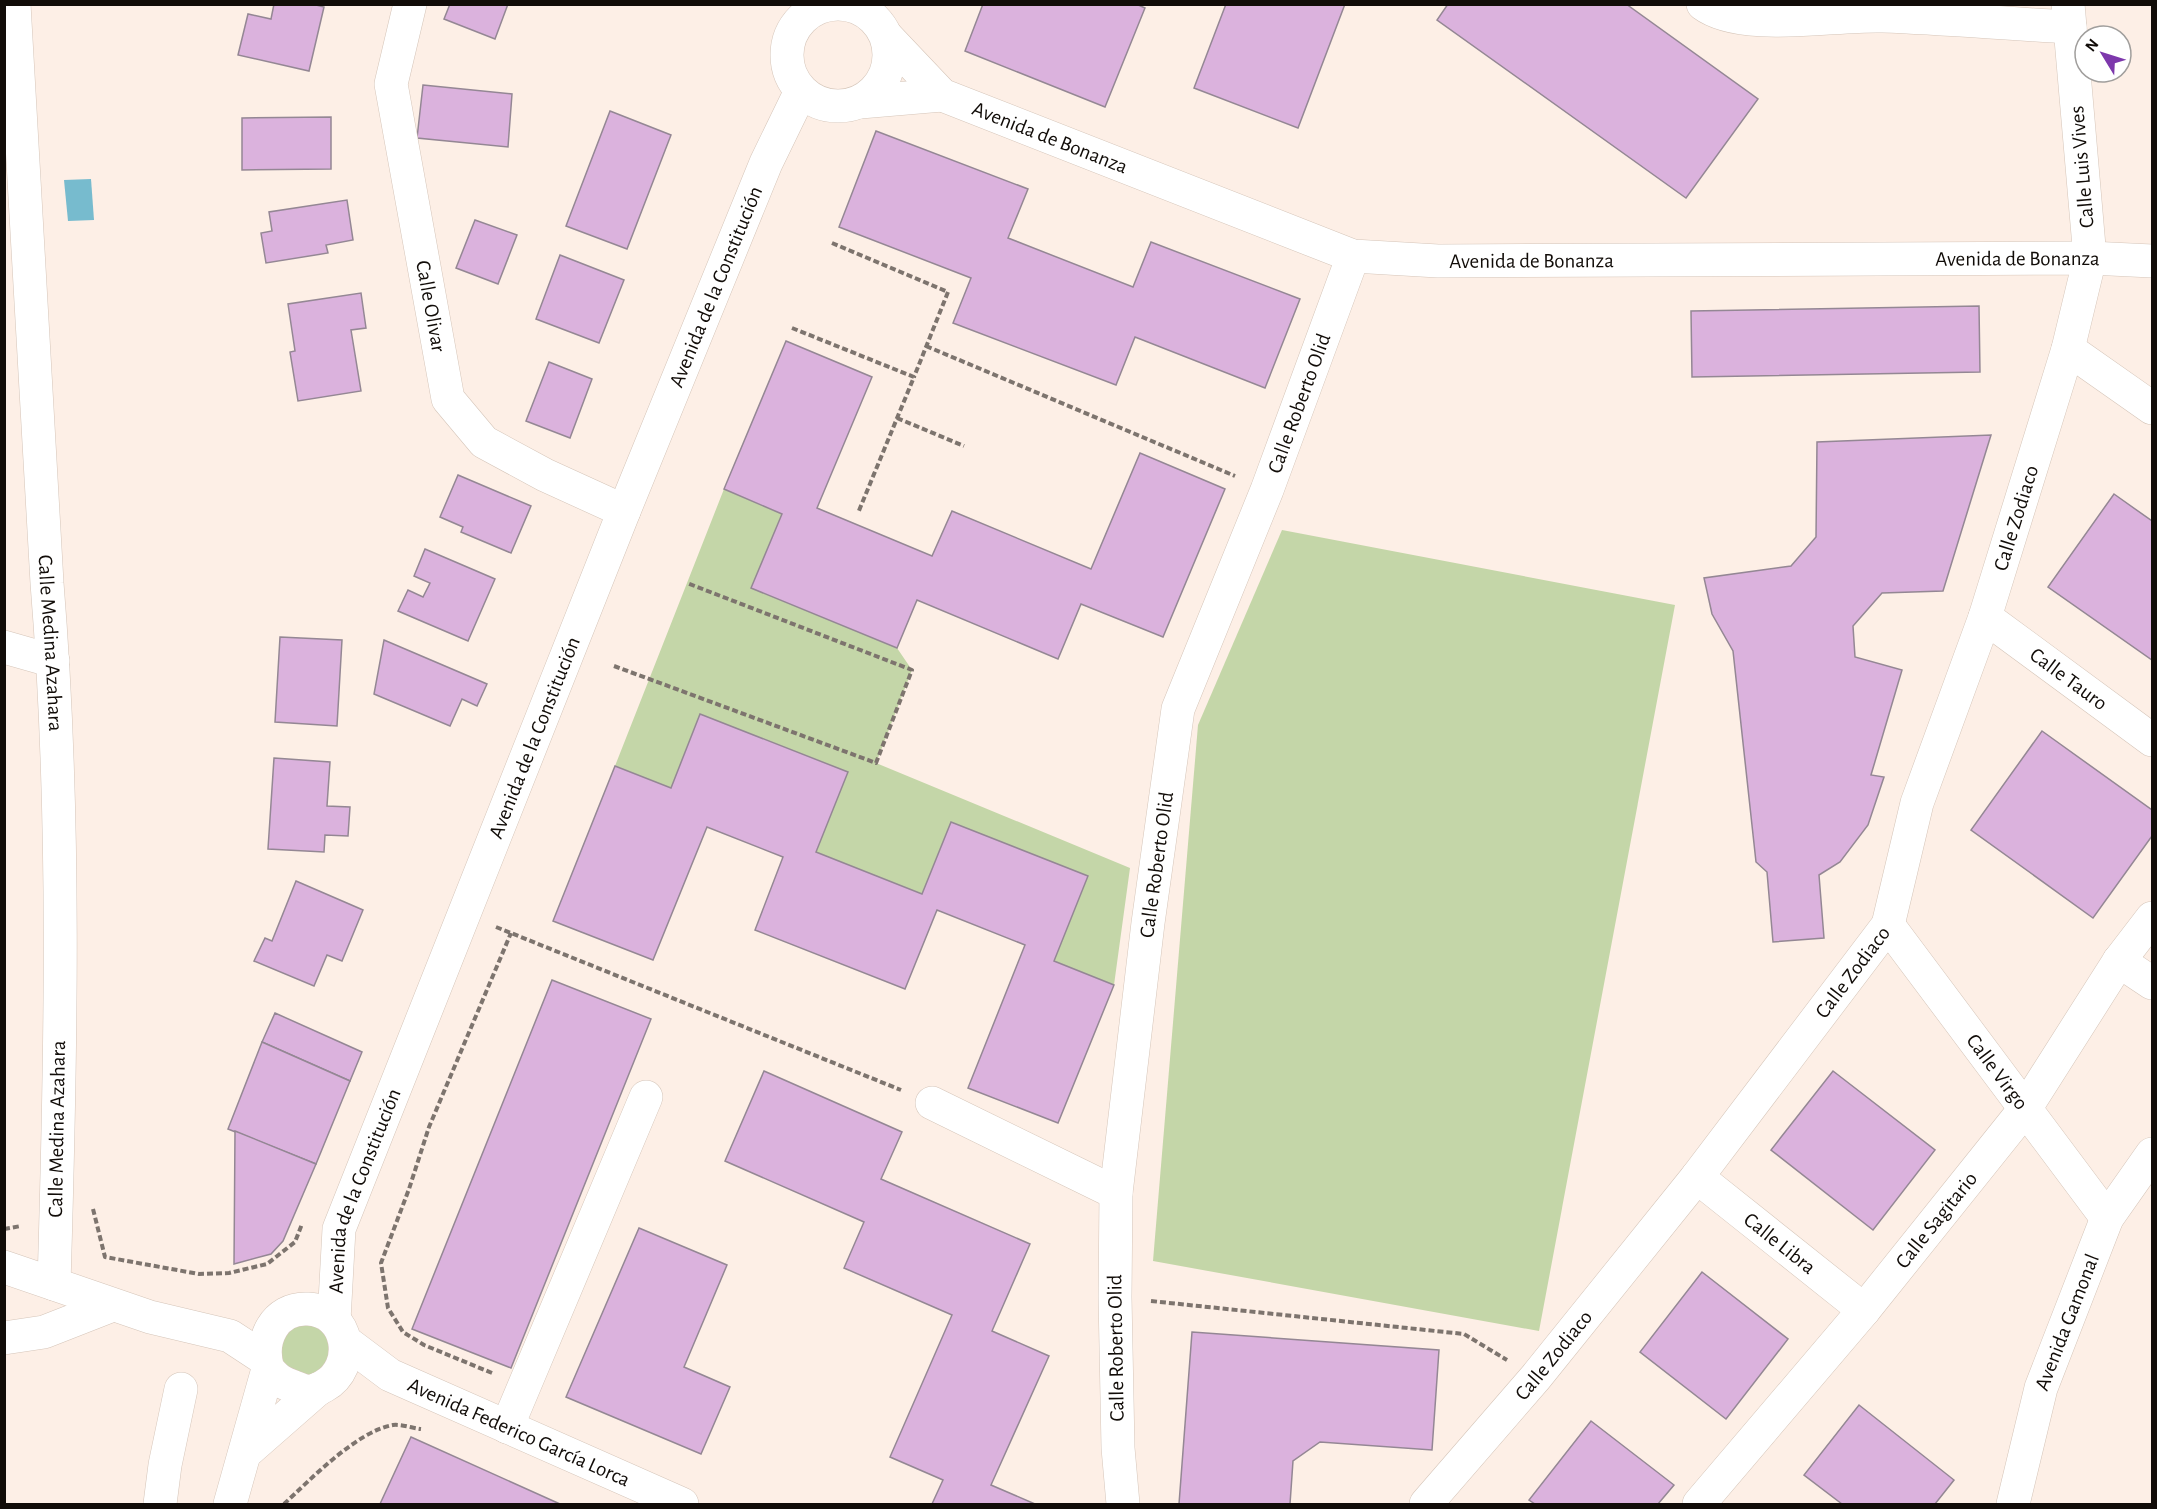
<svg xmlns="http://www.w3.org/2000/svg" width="2157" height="1509" viewBox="0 0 2157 1509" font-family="'Alegreya Sans',sans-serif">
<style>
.green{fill:#c4d6a8}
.water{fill:#77bbce}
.building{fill:#dbb2dd;stroke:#948794;stroke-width:1.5}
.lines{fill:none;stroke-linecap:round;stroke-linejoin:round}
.minor-casing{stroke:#d5c5b9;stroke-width:34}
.major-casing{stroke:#d5c5b9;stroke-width:34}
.path{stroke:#7d746e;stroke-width:4;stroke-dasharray:6 3;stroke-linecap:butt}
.minor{stroke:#fff;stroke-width:33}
.major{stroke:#fff;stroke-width:33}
.labels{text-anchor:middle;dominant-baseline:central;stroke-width:4.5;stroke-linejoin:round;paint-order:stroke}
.street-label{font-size:21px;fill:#110c08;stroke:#fff}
</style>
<rect width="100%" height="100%" fill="#fdefe6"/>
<g class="green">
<path d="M724,489l58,25 -31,74 146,60 15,22 -36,93 254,105 -16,117 -60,-24 -103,-139 -29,72 -106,-42 31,-80 -147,-58 -29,74 -56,-22z"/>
<path d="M1282,530l393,75 -136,726 -386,-70 45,-536z"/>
<path d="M294,1324l33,3 12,41 -54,13 -8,-42z"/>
</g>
<path class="water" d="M91,179l3,41 -26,1 -4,-41z"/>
<g class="building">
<path d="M274,4h38l12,3 -15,64 -71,-16 10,-41 23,5z"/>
<path d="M450,4h58l-13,35 -51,-20z"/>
<path d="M983,4h153l9,4 -40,99 -140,-56z"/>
<path d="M1226,4h119l-47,124 -104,-40z"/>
<path d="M1448,4h178l132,95 -72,99 -249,-178z"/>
<path d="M423,85l89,9 -4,53 -91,-9z"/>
<path d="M610,111l61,24 -44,114 -61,-23z"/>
<path d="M331,117v52l-89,1v-52z"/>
<path d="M876,131l152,58 -20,49 125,49 18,-45 149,57 -35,89 -130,-51 -19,48 -163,-62 18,-45 -132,-51z"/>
<path d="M347,200l6,40 -27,5 2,8 -62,10 -5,-30 11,-2 -3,-19z"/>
<path d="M475,220l42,15 -19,49 -42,-16z"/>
<path d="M560,255l64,25 -25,63 -63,-24z"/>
<path d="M361,293l5,35 -15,2 10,61 -63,10 -8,-49 5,-1 -7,-47z"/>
<path d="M1979,306l1,66 -288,5 -1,-66z"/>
<path d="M786,341l86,36 -55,131 115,48 20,-45 139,58 49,-116 85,36 -62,148 -82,-33 -23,55 -141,-59 -20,48 -146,-60 31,-74 -58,-25z"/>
<path d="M549,362l43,17 -22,59 -44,-17z"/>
<path d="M1991,435l-48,156 -61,2 -29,33 2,31 47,13 -31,105 13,2 -16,48 -28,37 -21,13 5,63 -51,4 -6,-70 -11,-10 -23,-211 -21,-37 -8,-36 87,-12 25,-29 1,-95z"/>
<path d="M458,475l73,31 -20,47 -50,-21 2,-5 -23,-10z"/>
<path d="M2114,494l38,27v139l-104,-73z"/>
<path d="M425,549l70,30 -27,62 -70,-30 10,-21 15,7 7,-14 -16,-7z"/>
<path d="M280,637l62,3 -5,86 -62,-4z"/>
<path d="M384,640l103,44 -10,22 -15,-7 -12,27 -76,-32z"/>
<path d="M700,714l148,58 -32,80 106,42 29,-72 137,54 -34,85 60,24 -56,138 -90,-35 57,-143 -88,-35 -32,79 -150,-59 28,-73 -76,-30 -54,133 -100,-39 62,-155 56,22z"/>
<path d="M2042,731l110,79v26l-59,82 -122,-88z"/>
<path d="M274,758l56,4 -3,44 23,1 -2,29 -23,-1 -1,17 -56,-3z"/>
<path d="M296,881l67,29 -21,51 -15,-6 -13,31 -60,-25 11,-23 7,3z"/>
<path d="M552,980l99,39 -140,349 -99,-39z"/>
<path d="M275,1013l87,39 -12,29 -88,-39z"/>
<path d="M262,1042l88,39 -34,83 -88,-35z"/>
<path d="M764,1071l138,61 -21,47 149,65 -38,87 57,25 -58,129 44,19h-103l11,-24 -53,-23 62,-142 -108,-47 20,-46 -139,-61z"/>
<path d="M1833,1071l102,79 -62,80 -102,-80z"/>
<path d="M235,1131l81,33 -33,77 -12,13 -37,10z"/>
<path d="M639,1228l88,37 -43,102 46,20 -29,67 -135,-57z"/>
<path d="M1702,1272l86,67 -62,80 -86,-67z"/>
<path d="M1192,1332l247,18 -7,100 -112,-8 -27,19 -3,43h-111z"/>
<path d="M1859,1405l95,75 -19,24h-93l-38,-29z"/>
<path d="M1591,1421l83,64 -16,19h-123l-6,-4z"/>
<path d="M411,1437l149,67h-180z"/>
</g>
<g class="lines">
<g class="minor-casing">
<g id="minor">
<path id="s1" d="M14,4l33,579c19,233 14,468 7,701"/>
<path id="s2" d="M410,4l-19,80 57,315 36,43 61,33 79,36"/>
<path d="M1703,4c39,29 132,10 180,12 62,2 125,8 187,11"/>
<path id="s3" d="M887,37l55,58 411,161 85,5 652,-3 62,3"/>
<path d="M860,102l82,-7"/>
<path d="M2068,349l84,59"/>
<path id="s4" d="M1985,617l167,123"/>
<path d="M4,647l49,14"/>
<path id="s5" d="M1888,925l219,293"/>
<path d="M2119,961l33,22"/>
<path d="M932,1103l184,90"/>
<path id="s6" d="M1697,1177l167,133"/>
<path d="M4,1267l146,50 80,19 35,23"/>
<path d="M4,1338l40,-6 69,-27"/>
<path id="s7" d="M346,1342l44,33 292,129"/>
<path d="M507,1427l139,-330"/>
<path d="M160,1504l5,-39 16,-76"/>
<path id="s8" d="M1123,1504l-5,-56 -3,-151 1,-104 32,-270 30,-214 89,-219 86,-234"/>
<path id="s9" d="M1426,1504l110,-127 161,-200 191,-252 29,-122 68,-186 83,-268 22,-91 -22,-254"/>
<path id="s10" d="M1699,1504l165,-194 161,-201 94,-148 33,-43"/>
<path id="s11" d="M2013,1504l28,-116 66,-170 45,-64"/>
</g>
</g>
<g class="major-casing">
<g id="major">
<circle cx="838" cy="55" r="51"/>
<path id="s12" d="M334,1320l5,-91 285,-718 142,-348 35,-72"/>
<path d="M245,1453l73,-64"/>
<path d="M230,1504l38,-135c-9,-28 6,-62 40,-60 42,2 50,58 16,77 -5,3 -11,6 -17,5 -4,0 -9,-3 -13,-4 -13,-5 -17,-7 -26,-18"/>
</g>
</g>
<g class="path">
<path d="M832,243l116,49 -34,85"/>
<path d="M792,328l122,49 -56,136"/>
<path d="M926,346l309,130"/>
<path d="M897,418l67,28"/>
<path d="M614,666l262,97 36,-93 -225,-87"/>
<path d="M496,927l405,163"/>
<path d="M93,1209l12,48 94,17 30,-1 38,-9 28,-22 7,-18"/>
<path d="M4,1229l17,-3"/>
<path d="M1151,1301l313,33 43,26"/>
<path d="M492,1373l-68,-28 -21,-13 -15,-24 -7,-45 28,-74 20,-62 82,-194"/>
<path d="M284,1504c26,-24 73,-73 109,-79 8,-1 19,3 28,4"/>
</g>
<use href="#minor" class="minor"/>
<use href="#major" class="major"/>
</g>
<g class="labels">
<g class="street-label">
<text stroke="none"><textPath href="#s3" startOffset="196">Avenida de Bonanza</textPath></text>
<text transform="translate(2082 167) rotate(-95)">Calle Luis Vives</text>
<text stroke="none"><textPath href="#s3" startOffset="1186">Avenida de Bonanza</textPath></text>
<text stroke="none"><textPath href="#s3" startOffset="700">Avenida de Bonanza</textPath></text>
<text stroke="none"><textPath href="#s12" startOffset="1106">Avenida de la Constitución</textPath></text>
<text stroke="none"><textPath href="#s2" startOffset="308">Calle Olivar</textPath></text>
<text stroke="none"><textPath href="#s8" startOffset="1128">Calle Roberto Olid</textPath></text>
<text stroke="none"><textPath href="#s9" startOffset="1168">Calle Zodiaco</textPath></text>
<text stroke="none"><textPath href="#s1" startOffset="640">Calle Medina Azahara</textPath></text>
<text stroke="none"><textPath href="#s4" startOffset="104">Calle Tauro</textPath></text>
<text stroke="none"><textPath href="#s12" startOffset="620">Avenida de la Constitución</textPath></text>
<text stroke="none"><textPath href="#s8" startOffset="642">Calle Roberto Olid</textPath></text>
<text stroke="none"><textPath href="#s9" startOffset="682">Calle Zodiaco</textPath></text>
<text stroke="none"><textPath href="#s5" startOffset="183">Calle Virgo</textPath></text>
<text transform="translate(57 1129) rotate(-89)">Calle Medina Azahara</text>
<text stroke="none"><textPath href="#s12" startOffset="134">Avenida de la Constitución</textPath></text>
<text stroke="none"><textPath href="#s10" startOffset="370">Calle Sagitario</textPath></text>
<text stroke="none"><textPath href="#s6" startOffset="106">Calle Libra</textPath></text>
<text stroke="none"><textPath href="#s11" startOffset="190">Avenida Gamonal</textPath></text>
<text transform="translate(1116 1348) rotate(-91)">Calle Roberto Olid</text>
<text stroke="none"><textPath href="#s9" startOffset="196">Calle Zodiaco</textPath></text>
<text stroke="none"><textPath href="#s7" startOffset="196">Avenida Federico García Lorca</textPath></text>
</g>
</g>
<rect width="2157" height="1509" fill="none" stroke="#110c08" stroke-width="12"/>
<g transform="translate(2103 54) rotate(308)"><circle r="28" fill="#ffffff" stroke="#a09e9c" stroke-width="1.5"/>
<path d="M0-4.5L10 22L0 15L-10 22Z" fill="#7d38ac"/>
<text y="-9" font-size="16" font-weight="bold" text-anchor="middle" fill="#110c08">N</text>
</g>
</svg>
